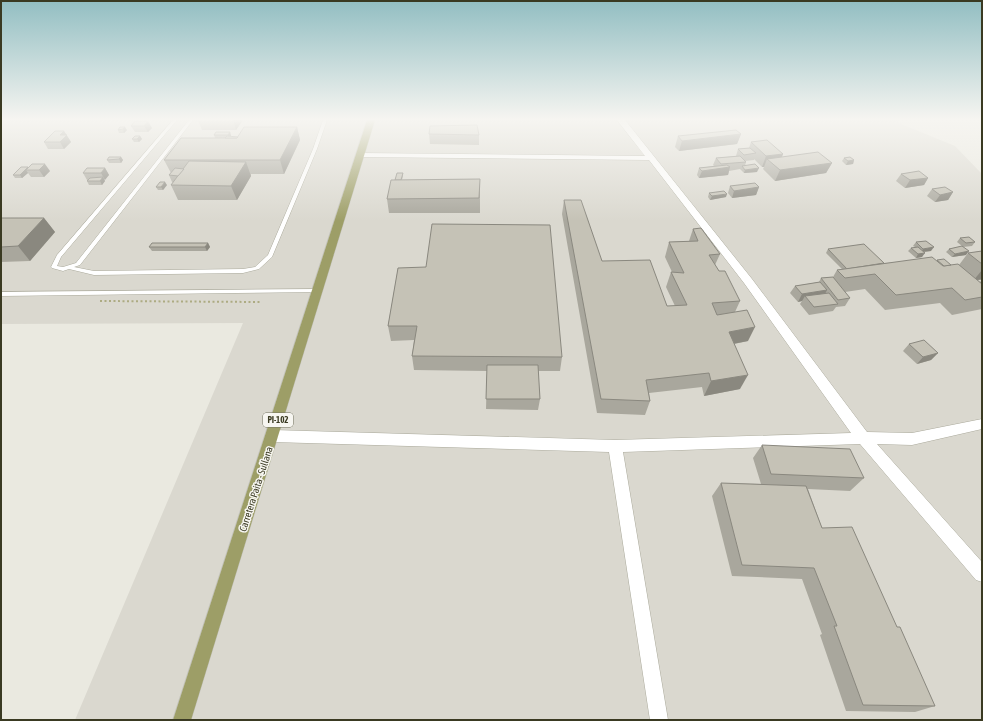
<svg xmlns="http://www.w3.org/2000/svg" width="983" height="721" viewBox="0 0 983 721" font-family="'Asap Condensed',sans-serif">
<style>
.built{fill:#dad8cf}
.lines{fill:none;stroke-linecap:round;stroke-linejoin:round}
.lane-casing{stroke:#abaa9c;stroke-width:1}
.street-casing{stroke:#abaa9c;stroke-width:1}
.primary-casing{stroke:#c4c4bd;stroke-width:1}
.path{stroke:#adab82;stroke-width:2;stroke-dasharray:2 2.5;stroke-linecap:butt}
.lane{fill:#fff;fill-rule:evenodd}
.street{fill:#fff;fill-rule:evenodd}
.primary{fill:#9d9e67;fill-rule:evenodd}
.wall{fill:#a9a79d}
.shaded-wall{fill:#8a887f}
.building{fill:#c5c2b6;stroke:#8a887f}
.labels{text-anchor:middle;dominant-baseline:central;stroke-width:3;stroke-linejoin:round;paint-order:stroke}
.shield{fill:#f7f6f1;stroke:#737260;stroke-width:1}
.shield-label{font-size:9px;font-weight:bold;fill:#3a3a22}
.street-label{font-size:10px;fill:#3a3a22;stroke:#f7f6f1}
</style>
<rect width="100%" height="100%" fill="#eae9e0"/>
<path class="built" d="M1,120h895l5,4 54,22 27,28v546h-907l168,-397 -242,1z"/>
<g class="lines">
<g class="lane-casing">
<g id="lane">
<path d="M173,120h4l-116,137 -4,9 6,1 13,-4 113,-143h4l-113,145 -6,2 20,4 149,-2 12,-2 13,-12 45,-106 10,-29h4l-10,29 -45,108 -13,12 -16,4 -149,2 -25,-6 -6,2 -11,-3 -1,-1 6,-12z"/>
<path d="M318,289l2,1 1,1 -1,1 -319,4v-4z"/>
</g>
</g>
<g class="street-casing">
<path id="street" d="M617,120h8l127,159 115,153 45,1 70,-14v10l-70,16 -35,-1 105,118v20l-6,-2 -116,-136 -237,8 45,268h-18l-41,-268 -336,-10 -5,-2 -2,-4 2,-4 5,-2 342,10 236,-7 -107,-150 -95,-123 -289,-3 -4,-2 4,-2 285,3z"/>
</g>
<g class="primary-casing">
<path id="primary" d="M367,120h8l-184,600h-18z"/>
</g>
<path class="path" d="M100,301l160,1"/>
<use href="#lane" class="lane"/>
<use href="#street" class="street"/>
<use href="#primary" class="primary"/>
</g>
<g class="wall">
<path d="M100,120h33l-1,1h-31z"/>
<path d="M150,120h9l-2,1h-6z"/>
<path d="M198,120h45l-7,10h-34z"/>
<path d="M135,121l17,7 -4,4h-13l-4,-6z"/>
<path d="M120,127l7,3 -3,3h-5l-1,-3z"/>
<path d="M297,127l3,13 -16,34h-33v2l-14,24h-59l-7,-15 2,-3h-1l-3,-7 2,-2 -7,-13 51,-22 -1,-3 16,-3 1,4 7,1z"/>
<path d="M64,131l7,11 -7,7h-16l-4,-7z"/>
<path d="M429,134l50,1v10l-49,-1z"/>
<path d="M741,134l-4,10 -58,7 -4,-4 3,-11z"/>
<path d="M140,136l2,3 -3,3h-5l-2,-3z"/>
<path d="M751,142l32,12 -1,3 50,6 -6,10 -51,8 -12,-12 1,-2h-2l-8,-8v1l-9,1 1,1 -1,4 12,6 -13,1 -4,-4 -11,2 -1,4 -29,3 -2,-3 2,-7 15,-2 -1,-1 3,-7 20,-2 2,-7 11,-1z"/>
<path d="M121,157l2,3 -2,3h-12l-2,-3z"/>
<path d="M844,158l10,2 -1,4 -7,1 -4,-4z"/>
<path d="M28,168l22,3 -6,6h-13l-3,-4 -6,5h-7l-2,-3z"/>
<path d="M105,168l4,7 -5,5 1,1 -3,4h-13l-2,-4 1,-1h-1l-4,-7z"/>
<path d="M403,173v3l-1,4 78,-1v34h-91l-2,-14 8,-19z"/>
<path d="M901,174l27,4 -4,7 -19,3 -9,-7z"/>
<path d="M167,185l-4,5h-5l-2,-3z"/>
<path d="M730,186l29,1 -3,8 -24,3 -4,-5z"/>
<path d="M932,189l21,3 -5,8 -13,2 -8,-6z"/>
<path d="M709,193l17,4 -16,3 -2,-3z"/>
<path d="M564,200l38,61 65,45h8l-9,-19 5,-15h1l-7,-15 4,-15 20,-1 4,-12 27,25 -5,11 4,6 21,30 -5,11 13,29 -14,3 6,45 -36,7 -2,-9 -53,6 1,8 -5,14 -48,-2 -35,-199z"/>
<path d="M1,218h43l11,14 -25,29 -29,1z"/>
<path d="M960,238l15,4 -3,4 -9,1 3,8 -14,2 -6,-5 3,-3 13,-3 -5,-4z"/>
<path d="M916,242l15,9 -7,1 -2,5 -6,1 -8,-7 3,-3 4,-1 -2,-1z"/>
<path d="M208,243l2,4 -3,4h-55l-3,-4z"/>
<path d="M828,249l56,14 53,-2v-1l14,5h8l9,-12 14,-2v29h-4l1,2 3,-1v28l-30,6 -12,-12 -55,7 -20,-21 -20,3 5,6 -5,8 -9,1 -3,4 -24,4 -9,-11 2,-3 -4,1 -8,-9 5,-7 24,-4 2,-4 12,-1 4,-7 5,-1 -16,-16z"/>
<path d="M398,268l164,89 -2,14h-22l2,28 -2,11 -52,-1 1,-38 -73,-1 -2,-14 2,-16 -23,1 -3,-15z"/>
<path d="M909,344l29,9 -7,7 -14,4 -14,-13z"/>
<path d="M762,445l102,33 -14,13 -42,-2 14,39 75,99 38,79 -20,6 -69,-1 -26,-76 2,-1 -20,-55 -70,-3 -20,-80 9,-13 40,1 -8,-26z"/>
</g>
<g class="shaded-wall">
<path d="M233,120h10l-7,10z"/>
<path d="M148,121l4,7 -4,4 -4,-6z"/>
<path d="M125,127l2,3 -3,3 -1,-4z"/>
<path d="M297,127l3,13 -16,34 -4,-14z"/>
<path d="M64,131l7,11 -7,7 -4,-7v-7z"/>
<path d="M230,132l1,4 -2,3 -1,-4z"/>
<path d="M741,134l-4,10 -58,7 3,-10z"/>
<path d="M140,136l2,3 -3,3 -2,-3z"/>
<path d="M783,154l-5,11 -11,-6 -3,8h-2l4,-11z"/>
<path d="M121,157l2,3 -2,3 -2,-4z"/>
<path d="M854,160l-1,4 -7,1 2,-4z"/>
<path d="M246,162l5,14 -14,24 -6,-14z"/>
<path d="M832,163l-6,10 -51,8 5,-11z"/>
<path d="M45,164l5,7 -6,6 -5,-7z"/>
<path d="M28,167l2,3h-4l2,3 -6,5 -2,-3z"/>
<path d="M730,167l-2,8 -29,3 3,-7z"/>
<path d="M105,168l4,7 -4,5 -4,-7z"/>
<path d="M759,168l-2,4 -13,1 1,-3z"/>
<path d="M103,177l2,4 -3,4 -2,-4z"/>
<path d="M928,178l-4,7 -19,3 5,-8z"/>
<path d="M165,182l2,3 -4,5 -2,-3z"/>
<path d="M759,187l-3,8 -24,3 2,-7z"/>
<path d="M953,192l-5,8 -13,2 5,-7z"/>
<path d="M727,194l-1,3 -16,3 2,-4z"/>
<path d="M44,218l11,14 -25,29 -12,-15z"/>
<path d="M208,243l2,4 -3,4 -2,-4z"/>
<path d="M934,247l-3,4 -10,1 2,-3z"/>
<path d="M969,251l-3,4 -14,2 3,-3z"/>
<path d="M925,253l-3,4 -6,1 2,-4z"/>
<path d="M982,270v9l-9,2z"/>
<path d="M827,290l-4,8 -18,-2 -3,5 -4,1 4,-8z"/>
<path d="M755,327l-7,14 -26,5 7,-14z"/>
<path d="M938,353l-7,7 -14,4 6,-7z"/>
<path d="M748,375l-8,14 -36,7 7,-15z"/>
</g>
<g class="building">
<path d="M135,121h13l-4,5h-13z"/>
<path d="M477,125l2,10 -50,-1 1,-8z"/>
<path d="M120,127h5l-2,2 -5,1z"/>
<path d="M244,127h53l-17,33h-116l17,-22h56z"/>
<path d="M736,130l5,4 -59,7 -4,-5z"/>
<path d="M55,131h9l-4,4h7l-7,7h-16z"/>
<path d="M216,132h14l-2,3h-14z"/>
<path d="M135,136h5l-3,3h-5z"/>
<path d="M227,136l11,1 -1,1h-12z"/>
<path d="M767,140l16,14 -17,2 -15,-14z"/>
<path d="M750,148l6,5 -12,2 -6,-6z"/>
<path d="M818,152l14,11 -52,7 -13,-11z"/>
<path d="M740,156l6,6 -25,2 -5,-6z"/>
<path d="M109,157h12l-2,2 -12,1z"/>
<path d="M850,157l4,3 -6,1 -4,-3z"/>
<path d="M189,161l57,1 -15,24 -60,-1z"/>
<path d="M32,164h13l-6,6h-13z"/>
<path d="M755,164l4,4 -14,2 -3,-4z"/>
<path d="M727,165l3,2 -28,4 -3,-3z"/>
<path d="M21,167h7l-8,8h-7z"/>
<path d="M87,168h18l-4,5h-18z"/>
<path d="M175,168l9,1 -6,7 -9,-1z"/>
<path d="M919,171l9,7 -18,2 -9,-6z"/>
<path d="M397,173h6l-2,7h-6z"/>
<path d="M103,177l-3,4h-13l3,-3z"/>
<path d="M480,179l-1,19 -92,1 4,-19z"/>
<path d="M160,182h5l-4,5h-5z"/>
<path d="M755,183l4,4 -25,4 -4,-5z"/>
<path d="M945,187l8,5 -13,3 -8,-6z"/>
<path d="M724,191l3,3 -15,2 -3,-3z"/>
<path d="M564,200h17l21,61 48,-1 17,46 20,-1 -16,-33 13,1 -15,-31 29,-1 -5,-12 8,-1 19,26 -11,1 10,16h6l15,30 -28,2 5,12 30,-5 8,17 -26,5 19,43 -37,6 -2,-8 -63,7 4,21 -49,-2z"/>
<path d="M1,218h43l-26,28 -17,1z"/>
<path d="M432,224l118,1 12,132 -150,-1 5,-30h-29l10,-58 28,-1z"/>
<path d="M969,237l6,5 -9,1 -6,-5z"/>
<path d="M926,241l8,6 -11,2 -7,-7z"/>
<path d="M152,243h56l-3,4h-56z"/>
<path d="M864,244l20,19 -37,6 -19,-20z"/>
<path d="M962,246l7,5 -14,3 -6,-5z"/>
<path d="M918,247l7,6 -7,1 -7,-6z"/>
<path d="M982,251v13l-14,-11z"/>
<path d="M932,257l11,9 15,-2 24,20v13l-17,3 -13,-12 -56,7 -21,-21 -30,4 -8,-8z"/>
<path d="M944,259l7,6 -7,1 -7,-6z"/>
<path d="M833,277l17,21 -12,2 -17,-22z"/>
<path d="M820,282l7,8 -25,4 -7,-8z"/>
<path d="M829,293l9,11 -24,3 -9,-11z"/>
<path d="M924,340l14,13 -15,4 -14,-13z"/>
<path d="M487,365h51l2,34h-54z"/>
<path d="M762,445l88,4 14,29 -93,-4z"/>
<path d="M721,483l85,3 16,42 30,-1 45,100h3l35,79 -72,-1 -29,-79h3l-23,-58 -72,-3z"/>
</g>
<linearGradient id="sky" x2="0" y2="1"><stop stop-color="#92bec2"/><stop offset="0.54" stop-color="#f6f5f1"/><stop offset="1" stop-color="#f6f5f1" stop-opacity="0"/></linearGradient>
<rect width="983" height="221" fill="url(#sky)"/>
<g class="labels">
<rect class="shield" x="263" y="413" width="30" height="14" rx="3"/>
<g class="shield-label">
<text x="278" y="420">PI-102</text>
</g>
<g class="street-label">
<text transform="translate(256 489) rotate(-72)">Carretera Paita - Sullana</text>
</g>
</g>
<rect width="983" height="721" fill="none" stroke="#3a3a22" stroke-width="4"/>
</svg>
